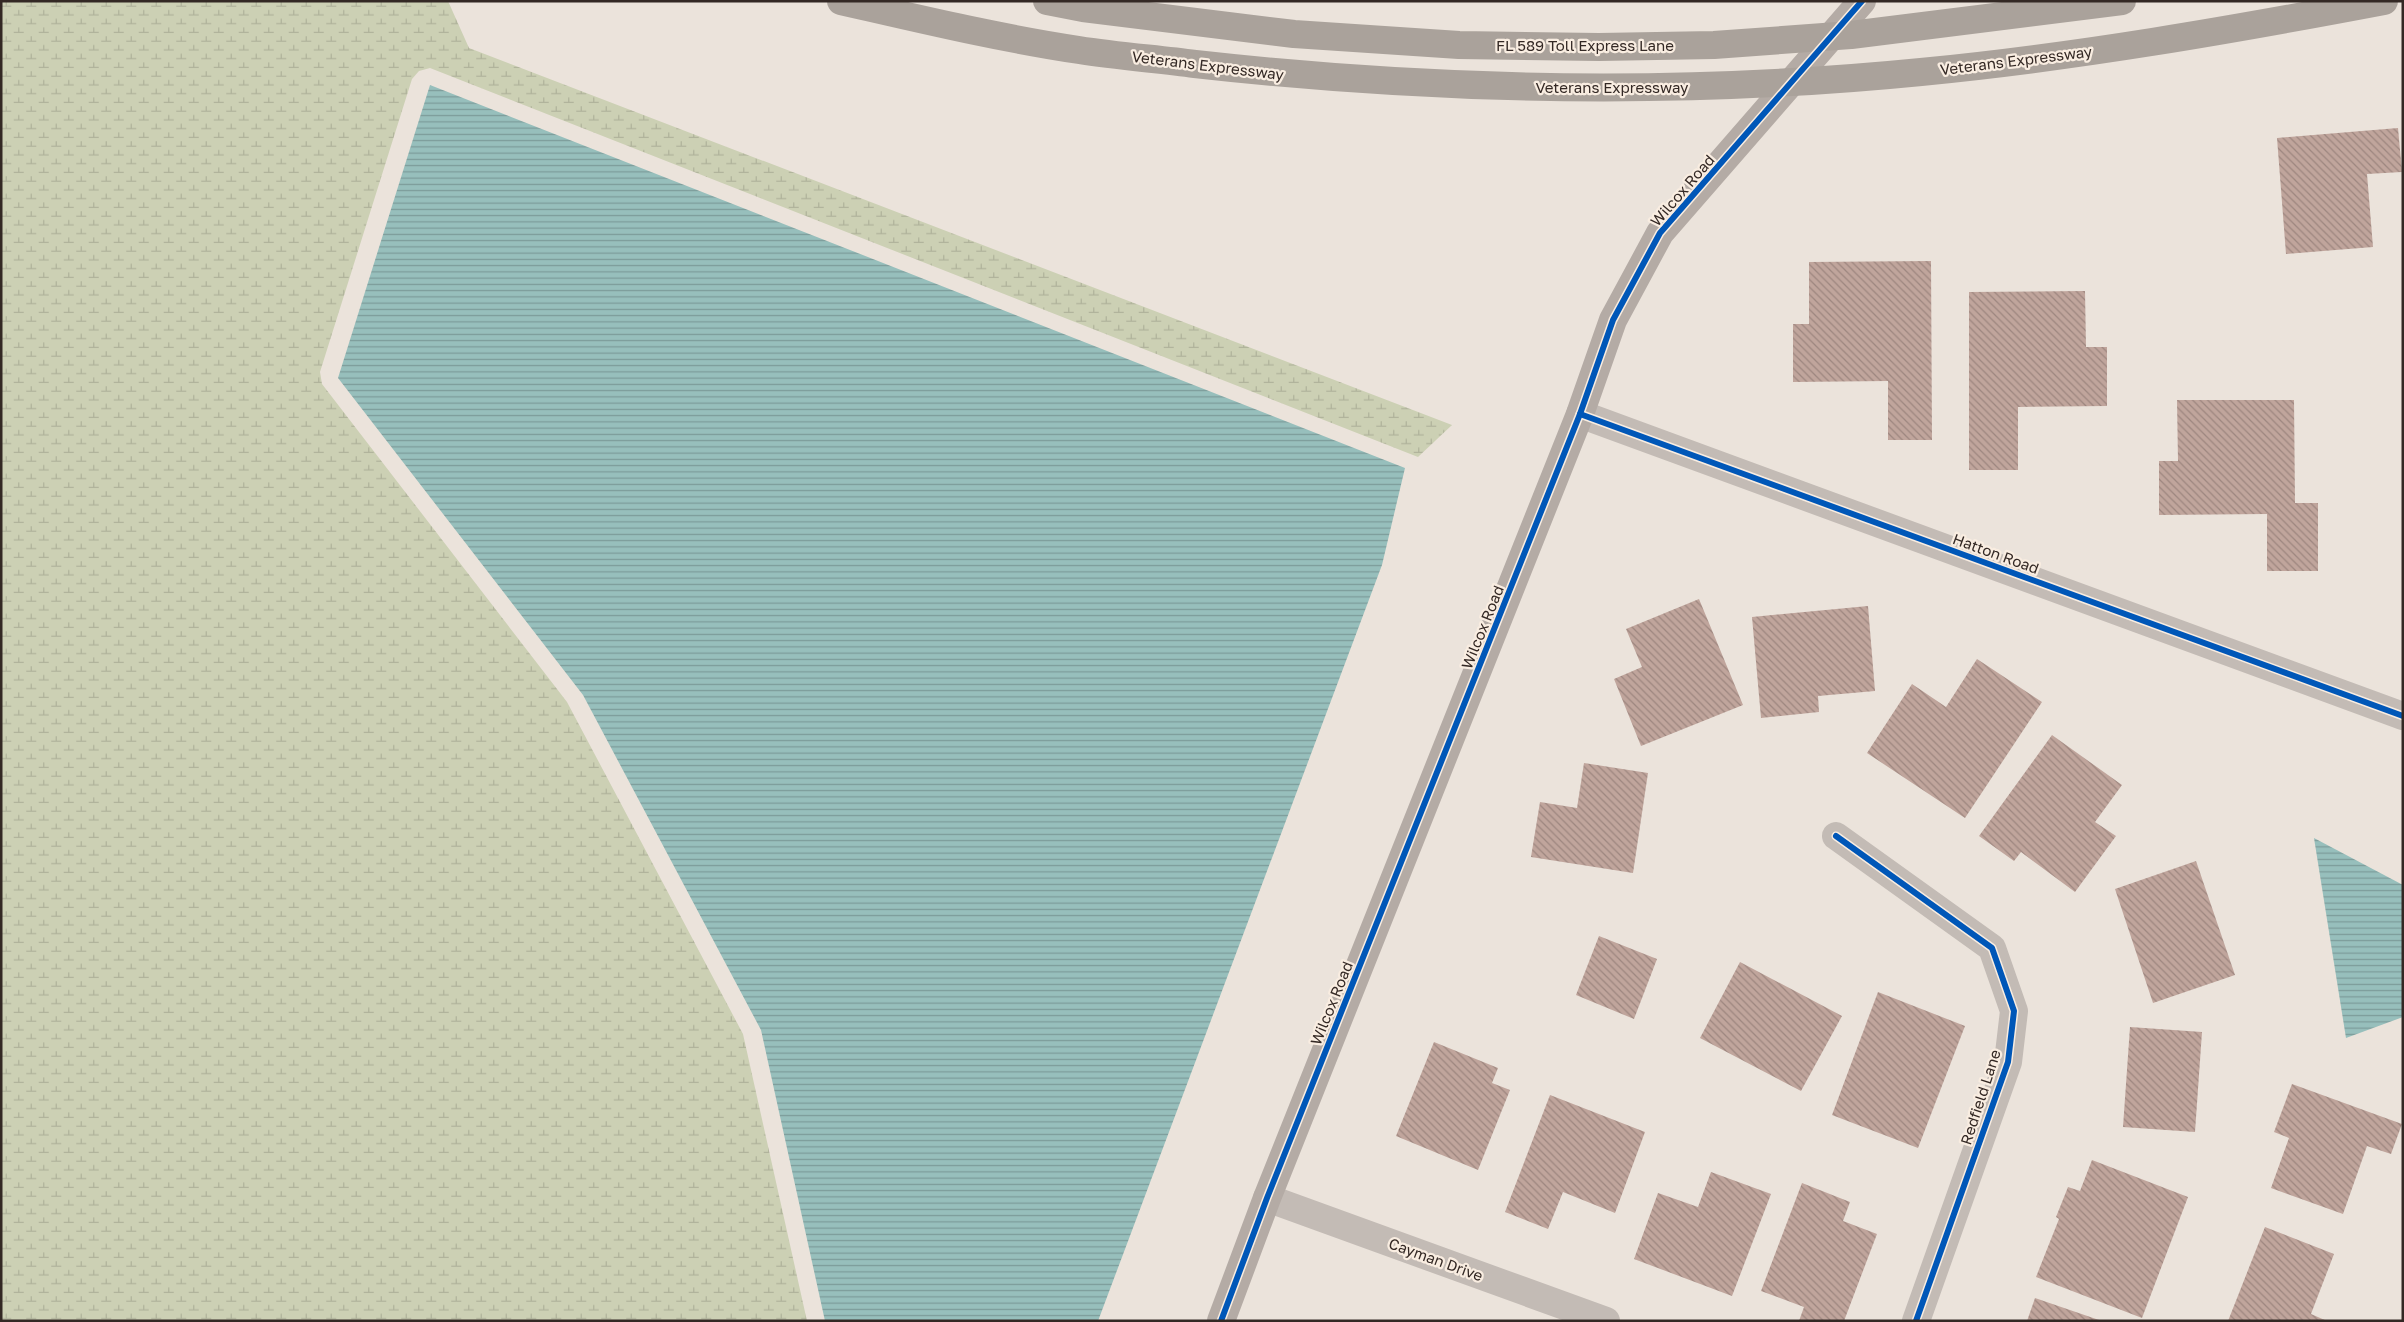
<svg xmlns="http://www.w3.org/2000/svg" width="2404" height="1322" viewBox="0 0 2404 1322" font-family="'Golos Text',sans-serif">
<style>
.wetland{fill:url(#wetland-marsh)}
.water{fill:url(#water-rules)}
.building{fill:url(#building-back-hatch)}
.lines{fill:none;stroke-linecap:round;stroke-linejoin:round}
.street{stroke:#c3bbb5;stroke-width:28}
.secondary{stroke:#b4aba5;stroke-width:28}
.highway{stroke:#aaa29b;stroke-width:28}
.cycleway-casing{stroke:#f9ede1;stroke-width:9}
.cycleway{stroke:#0057b8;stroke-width:6}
.labels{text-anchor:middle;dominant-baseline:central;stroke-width:4.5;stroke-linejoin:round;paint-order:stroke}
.street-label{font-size:15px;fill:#332824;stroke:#f9ede1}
</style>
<defs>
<pattern id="wetland-marsh" width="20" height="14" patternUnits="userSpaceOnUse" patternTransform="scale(1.25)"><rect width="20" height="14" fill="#ccd0b4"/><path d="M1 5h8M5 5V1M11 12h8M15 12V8" fill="none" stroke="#b0b39b"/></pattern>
<pattern id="water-rules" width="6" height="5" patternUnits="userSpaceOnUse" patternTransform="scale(1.25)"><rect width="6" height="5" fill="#97bfbc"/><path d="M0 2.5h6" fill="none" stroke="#7c9b99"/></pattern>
<pattern id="building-back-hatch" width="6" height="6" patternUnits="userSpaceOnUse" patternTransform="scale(1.25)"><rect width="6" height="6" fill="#c0a59c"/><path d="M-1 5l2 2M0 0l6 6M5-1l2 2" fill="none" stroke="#9d867f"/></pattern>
</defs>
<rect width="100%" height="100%" fill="#ebe3db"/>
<path class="wetland" d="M1,1h447l21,47 983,377 -34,32 -988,-389 -11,3 -7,8 -92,293 2,12 245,318 176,332 64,287h-806z"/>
<g class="water">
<path d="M430,85l975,383 -23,97 -284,756h-273l-64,-291 -178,-335 -245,-317z"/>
<path d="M2314,838l89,47v132l-57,21z"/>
</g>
<g class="building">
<path d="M2398,128l4,44 -35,2 6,73 -87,7 -9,-116z"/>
<path d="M1931,261l1,179h-44v-59l-95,1v-58h16v-62z"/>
<path d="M2085,291l1,56h21v59l-89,1v63h-49v-178z"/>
<path d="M2177,400h117l1,103h23v68h-51v-57l-108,1v-54h19z"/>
<path d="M1699,599l44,106 -102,41 -27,-67 28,-12 -16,-38z"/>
<path d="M1868,606l7,85 -57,5 1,16 -58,6 -9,-101z"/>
<path d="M1977,659l65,43 -77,116 -98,-65 45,-69 34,23z"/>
<path d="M2052,735l70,50 -27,37 21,14 -41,56 -54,-40 -7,9 -35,-25z"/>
<path d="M1584,763l64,10 -15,100 -102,-16 9,-55 37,6z"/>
<path d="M2196,861l39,114 -82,28 -38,-114z"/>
<path d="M1599,936l58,23 -23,60 -58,-24z"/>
<path d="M1740,962l102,54 -41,75 -101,-53z"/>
<path d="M1878,992l87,34 -47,122 -86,-33z"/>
<path d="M2130,1027l72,5 -7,100 -72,-5z"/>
<path d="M1434,1042l64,26 -6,15 18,7 -32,80 -82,-34z"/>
<path d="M2292,1084l110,40 -11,30 -24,-8 -24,68 -72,-26 18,-50 -15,-6z"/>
<path d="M1550,1095l95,37 -30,81 -52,-21 -15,37 -43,-17z"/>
<path d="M2092,1160l96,37 -46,121 -106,-41 23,-58 -3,-2 12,-30 12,4z"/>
<path d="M1711,1172l60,22 -39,102 -98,-37 24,-66 40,14z"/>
<path d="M1802,1183l48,19 -7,19 34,13 -33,87h-45l5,-14 -43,-16z"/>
<path d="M2265,1227l69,27 -23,60 16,7h-99z"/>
<path d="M2035,1298l64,22v1h-72z"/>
</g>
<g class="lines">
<g class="street">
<path d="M1580,414l823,302"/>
<path d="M1836,836l156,112 22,63 -6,51 -92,259"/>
<path d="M1267,1198l339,123"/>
</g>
<path class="secondary" d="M1221,1321l46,-123 313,-784 33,-94 47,-87 202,-232"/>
<g class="highway">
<path d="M841,1c79,18 158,37 238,49 38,6 78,9 116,14 241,27 484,32 726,8 155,-15 310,-42 463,-71"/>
<path d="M1047,1l36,7 211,26 165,11 140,2 115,-2 137,-10 271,-34"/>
</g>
<g class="cycleway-casing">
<g id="cycleway">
<path d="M1580,414l823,302"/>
<path d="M1836,836l156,112 22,63 -6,51 -92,259"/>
<path d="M1221,1321l46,-123 313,-784 33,-94 47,-87 202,-232"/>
</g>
</g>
<use href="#cycleway" class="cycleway"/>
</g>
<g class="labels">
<g class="street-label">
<text x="1585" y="45">FL 589 Toll Express Lane</text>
<text transform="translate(2016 60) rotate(-7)">Veterans Expressway</text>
<text transform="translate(1208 65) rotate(7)">Veterans Expressway</text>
<text x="1612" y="87">Veterans Expressway</text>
<text transform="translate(1682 190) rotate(-49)">Wilcox Road</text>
<text transform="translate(1996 553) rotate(20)">Hatton Road</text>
<text transform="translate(1482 627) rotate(-68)">Wilcox Road</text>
<text transform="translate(1331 1003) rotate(-68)">Wilcox Road</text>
<text transform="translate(1980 1097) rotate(-72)">Redfield Lane</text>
<text transform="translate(1436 1259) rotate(20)">Cayman Drive</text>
</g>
</g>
<rect width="2404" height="1322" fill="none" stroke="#332824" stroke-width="5"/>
</svg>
